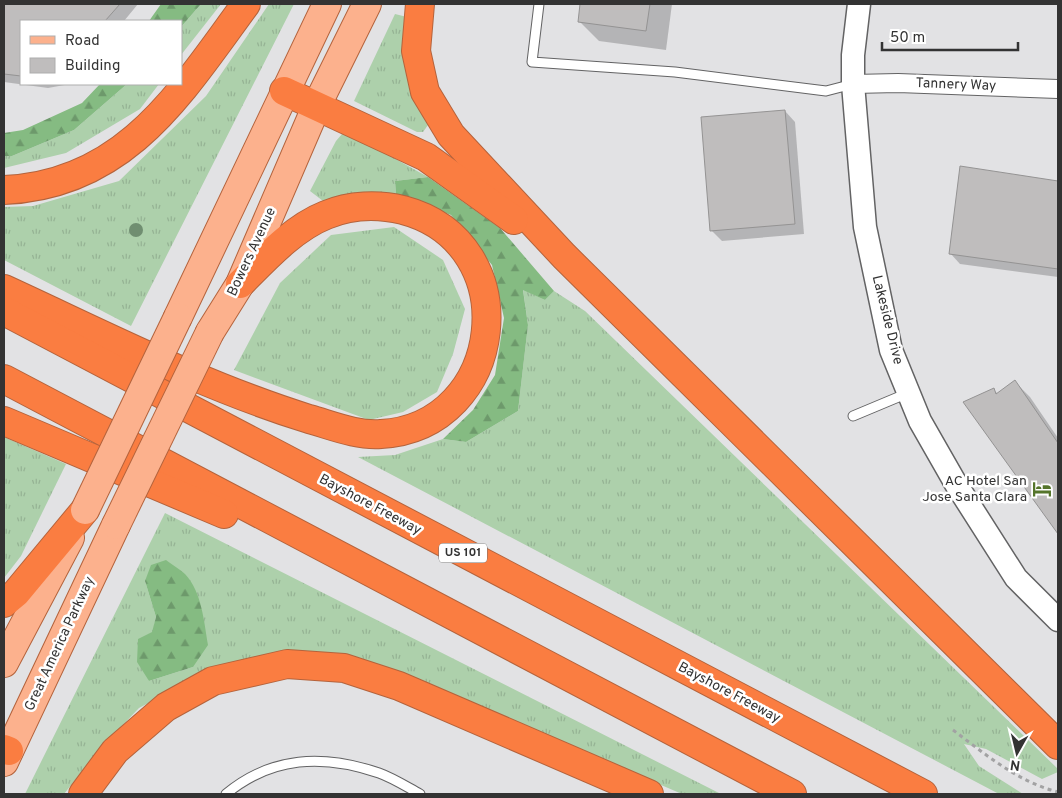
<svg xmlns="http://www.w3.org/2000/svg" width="1062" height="798" viewBox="0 0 1062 798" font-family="Overpass,sans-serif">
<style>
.grass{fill:url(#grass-tufts);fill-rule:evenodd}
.forest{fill:url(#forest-firs)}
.shadow{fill:#0003}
.building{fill:#bfbdbd;stroke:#949393}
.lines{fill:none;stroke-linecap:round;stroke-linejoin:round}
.service-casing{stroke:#636364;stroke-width:11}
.minor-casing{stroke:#636364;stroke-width:20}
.tertiary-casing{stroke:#636364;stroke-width:25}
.primary-casing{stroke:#b4633c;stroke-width:30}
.motorway-casing{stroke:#b4633c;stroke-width:30}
.path{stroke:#a2a2a3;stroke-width:3;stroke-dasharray:4 4;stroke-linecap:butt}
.service{stroke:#fff;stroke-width:9}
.minor{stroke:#fff;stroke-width:18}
.tertiary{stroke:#fff;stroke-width:22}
.primary{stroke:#fcb18d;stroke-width:28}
.motorway{stroke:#fa7d41;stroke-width:28}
.primary-bridge-casing{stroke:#b4633c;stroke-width:30;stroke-linecap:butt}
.primary-bridge{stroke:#fcb18d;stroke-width:28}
.tree{fill:#708e71}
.labels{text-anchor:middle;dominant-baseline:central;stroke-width:5;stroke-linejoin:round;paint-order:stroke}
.shield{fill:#fff;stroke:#707070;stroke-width:1}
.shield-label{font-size:12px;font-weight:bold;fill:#333}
.street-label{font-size:14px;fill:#333;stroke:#fff}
.poi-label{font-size:14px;fill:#333;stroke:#fff;text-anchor:end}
</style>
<defs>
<pattern id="grass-tufts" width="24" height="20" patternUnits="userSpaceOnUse" patternTransform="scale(1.25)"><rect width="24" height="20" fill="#add0ab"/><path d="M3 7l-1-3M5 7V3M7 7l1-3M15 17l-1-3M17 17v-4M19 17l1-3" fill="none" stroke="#95b394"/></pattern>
<pattern id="forest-firs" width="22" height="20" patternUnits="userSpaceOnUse" patternTransform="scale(1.25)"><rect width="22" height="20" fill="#85bb82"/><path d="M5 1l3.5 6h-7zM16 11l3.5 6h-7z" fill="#6d996b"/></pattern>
</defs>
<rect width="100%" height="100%" fill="#e2e2e4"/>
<g class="grass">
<path d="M201,4h20l-40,51v-28z"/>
<path d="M269,4h25l-163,322 -127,-66v-53l29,-1 86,-25 87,-85z"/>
<path d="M395,14l16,4 17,107 -5,7h-6l-63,-31z"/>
<path d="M127,84h32l-19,25 -74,44 -62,15v-12h8l62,-26z"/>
<path d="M342,134l12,2 74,41 -33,4 1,13h-44l-29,7 -13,-10 26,-50z"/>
<path d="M394,227l49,33 22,49 -12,45 -16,38 -34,20 -34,8 -135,-50 46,-87 51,-48z"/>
<path d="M523,289l22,11 9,-9 31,20 473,458v3l-16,7 -56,-30 -22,-5 15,22 44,28h-24l-641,-337 37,-2 48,-16 23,3 52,-31 10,-86z"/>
<path d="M4,437l62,27 -45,92 -17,22z"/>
<path d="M165,513l556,281h-39l-293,-126 -56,-15 -53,-1 -62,14 -79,42 -42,44 -33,42h-39zM145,581l48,86 -44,14 -11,-41 15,-8 3,-15z"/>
</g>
<g class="forest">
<path d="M161,4h40l-20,23v-6h-32z"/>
<path d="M100,84h27l-53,46 -62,26h-8v-23l19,-3 59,-27z"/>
<path d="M428,177l72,51 54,63 -9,9 -22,-10 5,35 -10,86 -52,31 -23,-3 30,-29 22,-35 9,-57 -12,-53 -41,-50 -55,-21 -1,-13z"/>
<path d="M166,560c6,5 14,9 19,14 17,18 19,48 23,71l-15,22 -44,14 -12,-19 1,-23 14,-7 4,-15 -11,-36 6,-16z"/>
</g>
<g class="shadow">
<path d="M4,4h134l-14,17h-103v63h49l-22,4 -44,-6z"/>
<path d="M582,4h90l-6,46 -67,-9 -20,-20z"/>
<path d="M785,111l10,11 9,112 -82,7 -11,-11z"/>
<path d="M961,168l97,14v95l-98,-13 -10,-11z"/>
<path d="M1015,382l15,15 28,41v94l-94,-130 30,-12 4,4z"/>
</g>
<g class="building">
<path d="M4,4h116l-15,17h-84v55l-17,-2z"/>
<path d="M580,4h70l-4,27 -68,-9z"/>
<path d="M785,110l10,114 -85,7 -9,-114z"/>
<path d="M960,166l98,15v88l-109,-15z"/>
<path d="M1015,380l43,63v91l-95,-132 31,-14 2,6z"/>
</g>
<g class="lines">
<g class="service-casing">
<g id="service">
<path d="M539,4l-7,58 143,10 151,19 27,-7"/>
<path d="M853,416l55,-23"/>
<path d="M226,794c46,-38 97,-40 153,-21 14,5 28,14 41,21"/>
</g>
</g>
<g class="minor-casing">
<path id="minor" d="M853,84l45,-1 160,6"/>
</g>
<g class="tertiary-casing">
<path id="tertiary" d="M859,4l-6,51v29l12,143 26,123 29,71 36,63 60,94 42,42"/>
</g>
<g class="primary-casing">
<g id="primary">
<path d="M178,317l149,-313"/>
<path d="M210,332l30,-48 77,-179 50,-101"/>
<path d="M4,663l66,-125"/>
<path d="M4,762l112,-237"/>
</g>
</g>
<g class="motorway-casing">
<g id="motorway">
<path d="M420,4l-4,47 9,41 26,43 113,121 494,489"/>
<path d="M284,91l142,66 88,63"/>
<path d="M4,190c122,-5 177,-98 242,-186"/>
<path d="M4,289c100,46 199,97 305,130 22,6 48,17 72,15 125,-7 147,-191 22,-224 -25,-6 -53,-5 -77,5 -33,13 -61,44 -86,69"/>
<path d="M4,311l919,483"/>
<path d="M4,379l788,415"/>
<path d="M4,421l220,93"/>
<path d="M4,603l12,-10 69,-83"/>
<path d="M4,749l5,2"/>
<path d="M83,794l32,-43 51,-44 47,-26 74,-17 57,4 55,18 250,108"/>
</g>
</g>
<path class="path" d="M953,730c32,24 65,52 105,62"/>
<use href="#service" class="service"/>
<use href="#minor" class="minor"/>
<use href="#tertiary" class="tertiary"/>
<use href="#primary" class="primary"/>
<use href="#motorway" class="motorway"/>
<g class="primary-bridge-casing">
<g id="primary-bridge">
<path d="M85,510l93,-193"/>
<path d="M116,525l94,-193"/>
</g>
</g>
<use href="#primary-bridge" class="primary-bridge"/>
</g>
<circle class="tree" cx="136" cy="230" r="7"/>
<defs>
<g id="hotel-bare" transform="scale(1.5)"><path d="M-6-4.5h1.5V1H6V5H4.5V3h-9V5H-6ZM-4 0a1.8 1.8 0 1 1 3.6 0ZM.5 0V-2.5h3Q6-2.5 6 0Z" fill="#55752b" stroke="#fff" stroke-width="2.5" paint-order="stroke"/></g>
</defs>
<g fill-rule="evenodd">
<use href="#hotel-bare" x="1042" y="489"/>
</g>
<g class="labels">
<rect class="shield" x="439" y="543.5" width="48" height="19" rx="4"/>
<g class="shield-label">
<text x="463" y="553">US 101</text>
</g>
<g class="street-label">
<text transform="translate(956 85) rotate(2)">Tannery Way</text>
<text transform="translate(252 252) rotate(-65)">Bowers Avenue</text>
<text transform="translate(887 320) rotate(76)">Lakeside Drive</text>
<text transform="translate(370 505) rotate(28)">Bayshore Freeway</text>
<text transform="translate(60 644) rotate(-65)">Great America Parkway</text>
<text transform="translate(729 693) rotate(28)">Bayshore Freeway</text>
</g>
<g class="poi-label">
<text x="1027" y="481">AC Hotel San<tspan x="1027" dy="16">Jose Santa Clara</tspan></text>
</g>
</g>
<rect width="1062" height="798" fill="none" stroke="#333333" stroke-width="10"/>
<rect x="20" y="20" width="162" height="65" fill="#ffffff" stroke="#adadad"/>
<rect x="30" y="36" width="25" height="8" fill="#fcb18d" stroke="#adadad"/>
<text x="65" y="45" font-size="15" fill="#333333">Road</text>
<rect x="30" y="58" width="25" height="15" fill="#bfbdbd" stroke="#adadad"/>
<text x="65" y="70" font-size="15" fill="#333333">Building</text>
<g transform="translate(1017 753) rotate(188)" stroke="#ffffff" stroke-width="4" paint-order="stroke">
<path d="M0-4L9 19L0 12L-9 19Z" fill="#333333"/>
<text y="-8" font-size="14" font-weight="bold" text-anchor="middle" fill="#333333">N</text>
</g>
<path d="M882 42v8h136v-8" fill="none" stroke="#333333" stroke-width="2.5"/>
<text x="890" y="42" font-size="15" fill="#333333" stroke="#ffffff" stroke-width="4" paint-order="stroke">50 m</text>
</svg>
